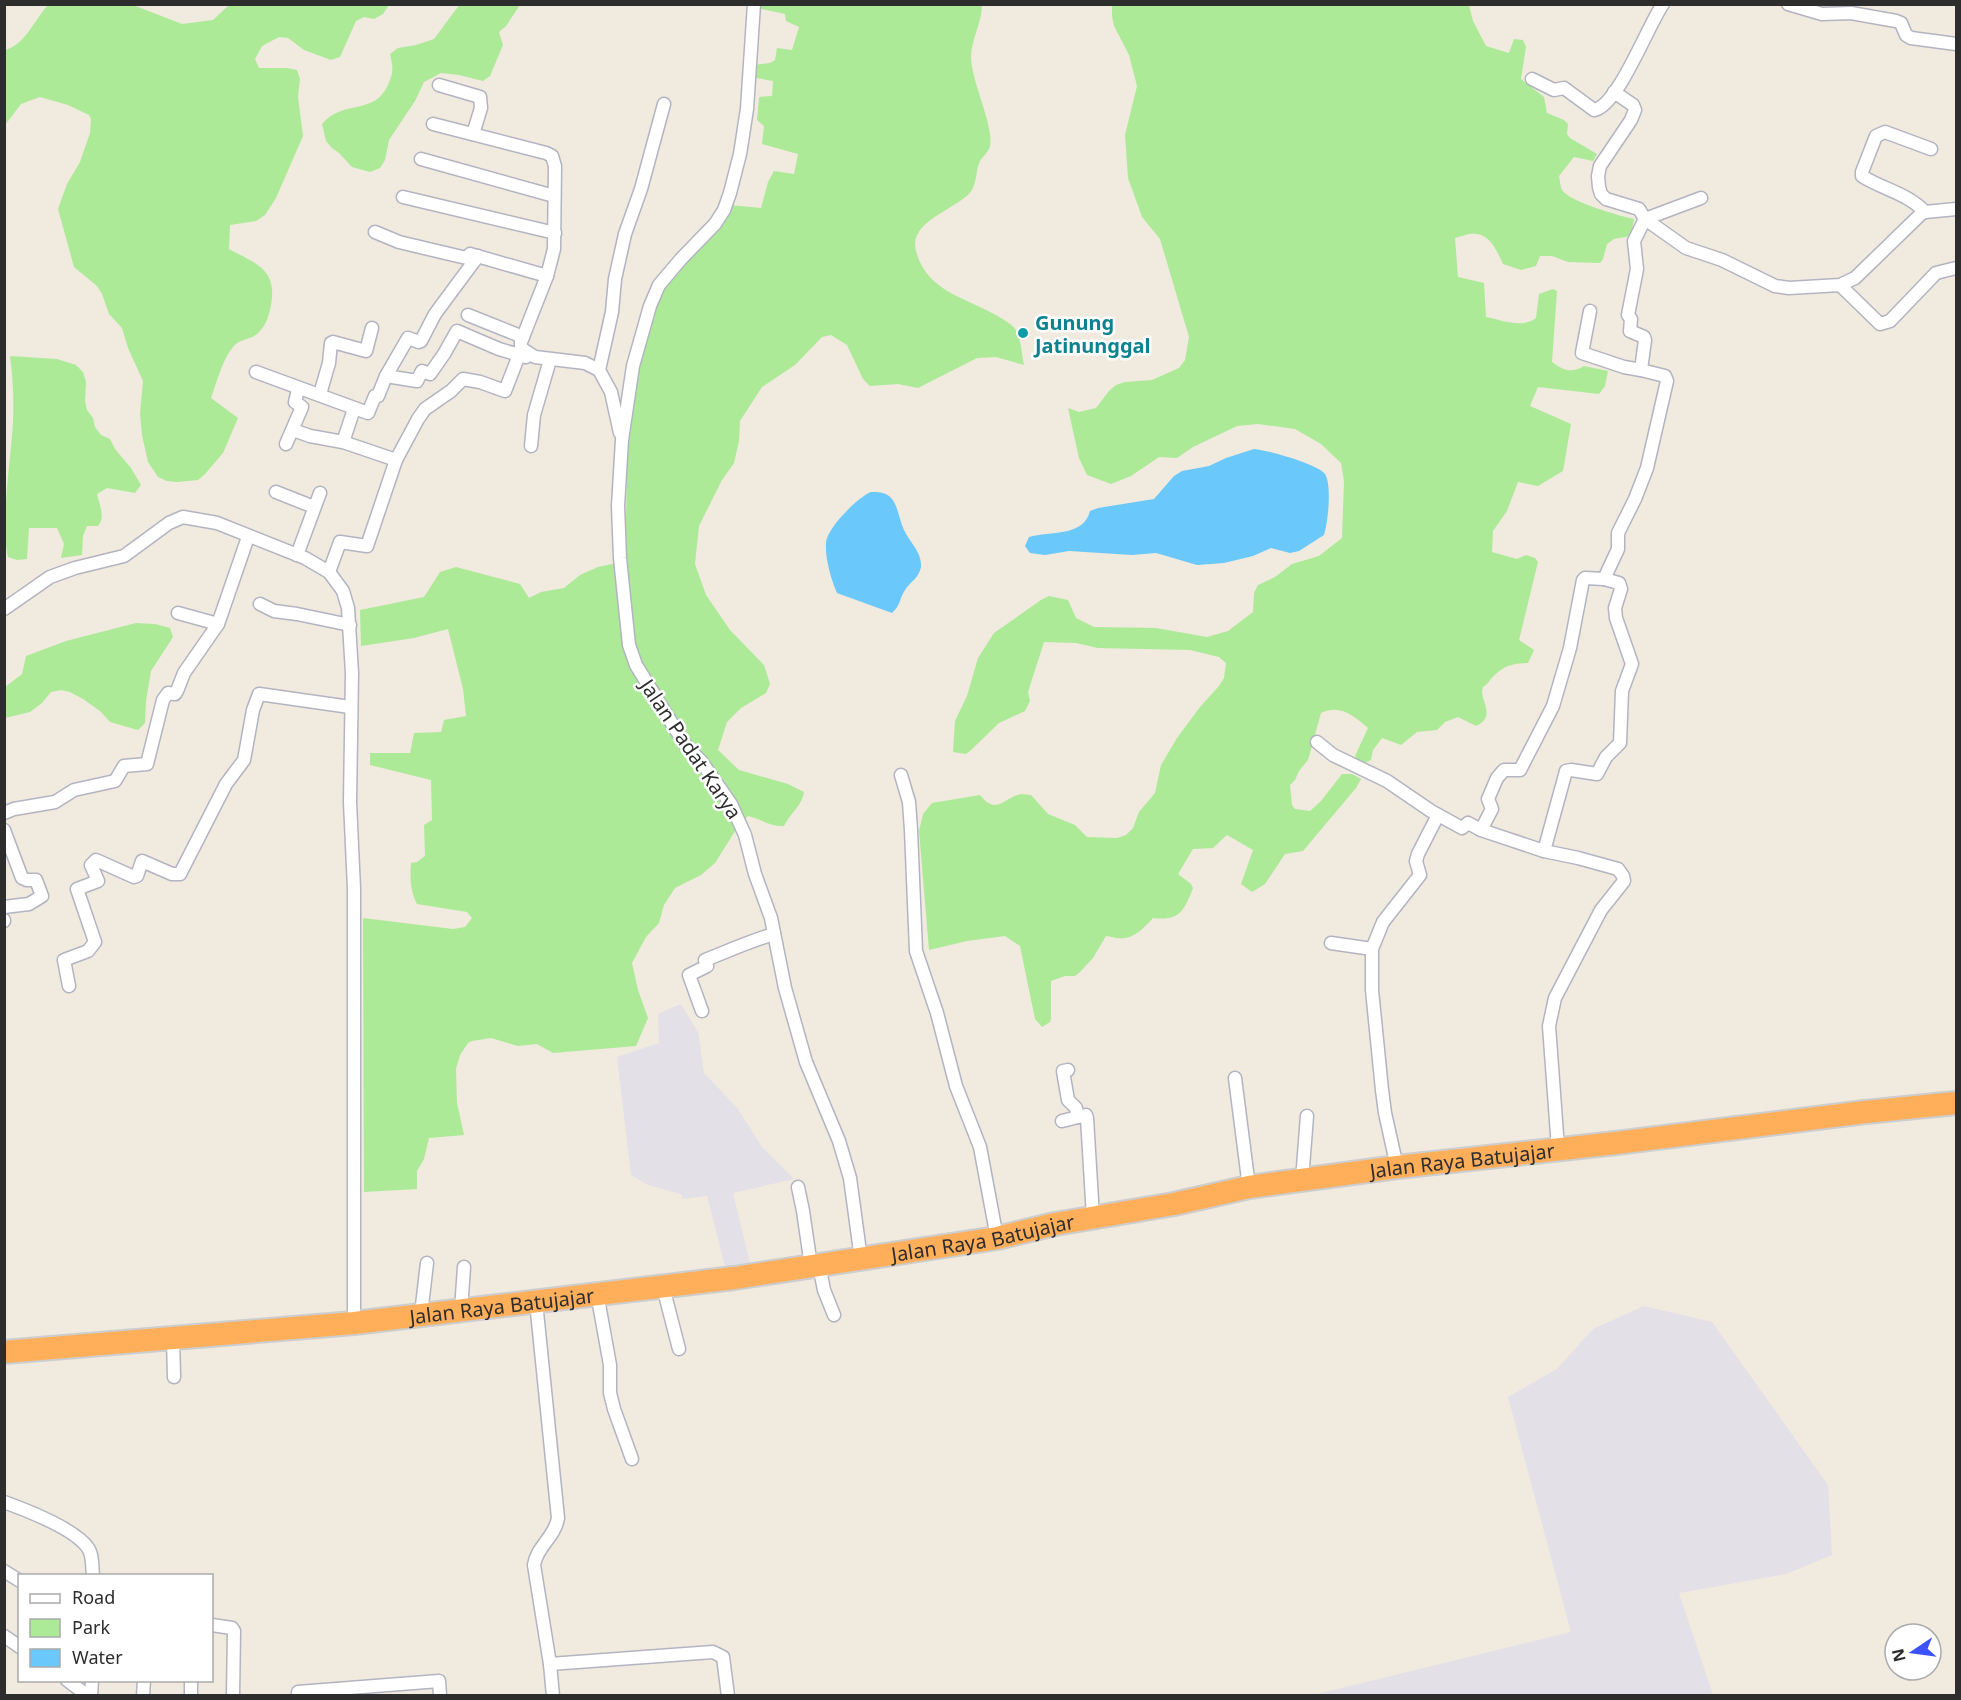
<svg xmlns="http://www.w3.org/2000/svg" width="1961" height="1700" viewBox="0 0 1961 1700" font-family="'Noto Sans',sans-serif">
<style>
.industrial{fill:#e3e0e8}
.green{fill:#adea97}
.water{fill:#6ac8fa}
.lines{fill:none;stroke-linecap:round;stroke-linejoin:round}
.street-casing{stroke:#b3b4c2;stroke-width:15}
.highway-casing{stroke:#cdcdcd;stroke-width:26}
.street{stroke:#fff;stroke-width:12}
.highway{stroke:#ffae5a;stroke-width:22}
.culture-dot{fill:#0f9aa8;stroke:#fff;stroke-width:2}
.labels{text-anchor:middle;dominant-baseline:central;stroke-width:5;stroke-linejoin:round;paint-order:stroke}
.culture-label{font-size:20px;font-weight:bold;fill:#0d838f;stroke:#fff;text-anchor:start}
.street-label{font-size:20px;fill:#2d2d2d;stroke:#fff}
</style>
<rect width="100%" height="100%" fill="#f0eadf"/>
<g class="industrial">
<path d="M681,1004l17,28 6,41 34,36 24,38 32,32 -61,14 18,74 -24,7 -20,-78 -24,3 -2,-5 -33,-9 -17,-10 -14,-118 42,-14 -1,-29z"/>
<path d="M1644,1306l68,16 116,163 4,70 -46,19 -107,19 34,102h-400l258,-63 -63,-235 49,-28 36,-40z"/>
</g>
<g class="green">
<path d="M460,4l60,1 -14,21 -7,6 4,13 -13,31 -7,5 -24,-6 -18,-2 -17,9 -9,19 -26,39 -4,20 -5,8 -10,4 -18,-5 -13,-14 -7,-5 -6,-7 -4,-17c21,-25 52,-8 66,-39 6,-14 5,-17 2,-31l8,-6 18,-3 18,-6z"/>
<path d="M48,5h85l49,19 31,-4 16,-15h160l-6,9 -9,5 -10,-2 -8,4 -16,36 -9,3 -27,-10 -16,-12 -9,-1 -17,9 -7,13 4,9h28l10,2 3,9 -2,18 5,39 -27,62 -11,17 -9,6 -26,4 -1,24c30,16 50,21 41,61 -2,9 -6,18 -13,24 -7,6 -18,5 -24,13 -11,13 -16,35 -22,51l27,20 -15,35 -18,21 -7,6 -21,2 -10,-1 -9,-4 -10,-15 -6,-27 -2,-21 3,-33 -15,-33 -6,-20 -13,-14 -7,-20 -5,-8 -23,-19 -16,-58 9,-25 13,-22 10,-29 1,-14 -2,-4 -21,-10 -28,-8 -19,7 -16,21v-75c20,-5 30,-31 43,-45z"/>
<path d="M757,5h225c0,18 -11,34 -11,53 1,25 23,68 19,88 -2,7 -7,10 -10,15 -4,8 -3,18 -7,27 -9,20 -66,31 -57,63 10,39 47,46 78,63 7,4 17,9 22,16 5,8 6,26 8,35l-28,-8 -19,1 -59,30 -20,-4 -28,2 -7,-7 -16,-34 -16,-10 -9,2 -27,28 -33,22 -22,34 -1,20 -5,22 -12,17 -23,46 -4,38 11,31 24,35 34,35 6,19 -4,9 -25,15 -14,14 -9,28 21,20 49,14 16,8c-2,14 -14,21 -20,34 -13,1 -23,-7 -36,-10l-11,12 -22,35 -14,12 -26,13 -11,17 -5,18 -13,14 -14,26 6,27 10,28 -12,28 -83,7 -16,-9 -19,2 -27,-8 -19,3 -4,2 -8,12 -4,14 1,34 7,32 -35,3 -5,21 -7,12v18l-53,3 -1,-274 90,11 12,-2 7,-9 -5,-6 -50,-8c-7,-14 -7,-26 -6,-41l6,-1 8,-6 -1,-31 8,-5 -1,-40 -61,-15v-12h40l4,-20 27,-1 3,-12 22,-4 -3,-27 -15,-60 -34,9 -53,8 -1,-36 64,-13 16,-25 16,-5 64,17 9,14 12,-6 23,-4 16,-13 18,-8 27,-6 2,-93 7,-85 26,-93 29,-31 41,-54 31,3 7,-26 6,-11 20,3 4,-20 -36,-10 2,-18 -7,-6 2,-23 13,-1 1,-15 -22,-4 2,-12 17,-2 5,-3 2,-12 15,2 7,-23 -13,-6 -1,-7 -28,-6z"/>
<path d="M1112,5h357l4,16 13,25 23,7 5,-14 9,1 3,7 -5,32 23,18 3,16 17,7 4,4 -1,10 3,4 27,16 -4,7 -19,-4 -15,19c1,4 1,10 3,14 8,12 58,26 72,29l-3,17 -17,3 -7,5 -4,15 -3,4 -32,-1 -16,-6h-12l-4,10 -15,4 -18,-6c-7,-15 -14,-33 -34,-30 -5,1 -9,3 -14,4l3,39 26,6 2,34c16,3 36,12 50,1l3,-24 14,-5 4,2 -5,71c11,8 19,12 32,4l24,5 -3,15 -6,8 -61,-7 -8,19 41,18 -8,47 -25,15 -20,-4 -11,29 -14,20 -1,21 25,7 9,-4 9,3 3,4 -19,78 15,10 -6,13c-19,1 -25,3 -38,17 0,1 -6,7 -7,7 -5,12 15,29 -7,39l-18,-9 -13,5 -8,8 -20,2 -16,13 -19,-7 -9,12 -2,10 -8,4 -5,-2 -3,-6 13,-28c-14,-12 -28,-24 -47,-15l-13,47 -9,11 -4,9 -5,5 2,20 3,4 15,2 11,-10 21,-27h10l9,5 -5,9 -53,63 -18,3 -20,30 -13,8 -11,-8 12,-34 -26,-15 -14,13 -20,1 -15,25 13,10 2,4c-9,23 -13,33 -40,30 -10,11 -21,23 -37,20 -4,-1 -7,-2 -10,-2l-13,22 -13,14 -5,4h-10l-14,5v37l-1,4 -8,5 -7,-8 -15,-73 -15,-10 -38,5 -38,9 -10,-119 4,-17 9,-11 48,-8c17,21 23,3 41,-1 1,0 8,1 10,1l17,19 27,11 12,12 30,1 9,-3 7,-7 6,-16 16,-19 6,-28 16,-27 23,-31 19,-21 5,-8 2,-15 -7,-6 -29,-7 -92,-2 -22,-5 -32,-1 -16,50 2,9 -5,10 -26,12 -29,28 -4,3 -13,-2 2,-31 12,-25 11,-38 16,-25 47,-33 8,-4 19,4 8,18 18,9 62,1 51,9 21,-6 25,-19 1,-19 4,-8 17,-8 17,-13 27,-8 23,-18 2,-57 -3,-18 -20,-19 -26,-15 -37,-5 -21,2 -44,21 -16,11 -18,-1 -28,19 -20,8 -24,-9 -8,-17 -11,-50 11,4 17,-4 13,-17 7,-6 9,-3 27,-2 27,-12 6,-8 4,-23 -29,-98 -18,-22 -14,-39 -3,-43 12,-49 -8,-31 -15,-29 -2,-10z"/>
<path d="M10,356l47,3 19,6 7,7 3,10 -1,19 2,9 6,8 2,9 6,8 9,4 5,10 16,19 10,17 -6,8 -28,-5 -10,6c2,10 9,23 1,32h-11l-4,10 -1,19 -21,3 3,-14 -7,-16h-28l-2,31 -10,1 -9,-3c-8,-32 3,-99 5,-135 1,-22 0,-44 -3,-66z"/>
<path d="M136,623l19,1 15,4 3,9 -22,34 -5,30 -1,22 -7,7 -28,-8 -10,-11 -17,-12 -13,-7 -9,-2 -10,2 -9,11 -12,9 -25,6v-31l17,-13 4,-18 40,-15z"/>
</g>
<g class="water">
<path d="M1254,449c13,1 63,15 71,25 7,11 3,49 -1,61l-25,16 -9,2 -19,-5 -18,8 -29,7 -27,2 -41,-12 -24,2 -63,-4 -24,4 -15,-2 -5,-7 4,-9c21,-6 55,0 61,-26l8,-3 56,-9 20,-23 8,-5 27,-5 17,-8z"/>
<path d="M871,492c6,0 13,0 18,4 9,7 10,24 15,34 6,13 18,22 17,37 -2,11 -11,15 -16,23 -6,9 -4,15 -13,23l-55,-20c-6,-14 -12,-35 -11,-50 1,-15 32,-46 45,-51z"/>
</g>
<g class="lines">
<g class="street-casing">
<g id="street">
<path d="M754,4l-7,105 -7,45 -10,39 -6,17 -9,14 -34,35 -22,26 -9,21 -17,60 -11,74 -4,66 2,52 9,87 7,20 40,65 11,17 14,14 30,43 14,31 10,39 16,44 14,70 21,74 33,79 11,37 11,81"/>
<path d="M1788,4l34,10 29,-1 45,8 5,2 5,12 5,3 45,6"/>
<path d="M1532,79l22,11 10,-2 30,22c24,-4 54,-85 69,-106"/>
<path d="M439,85l41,12 1,11 -8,26"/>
<path d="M1614,92l19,13 2,5 -4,10 -31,46 -2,10 1,11 2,7 5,5 33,10 6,10 41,29 36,12 53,26 14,2 51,-3 15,-7 66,-64 4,-2 31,-3"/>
<path d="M433,124l113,29 6,3 3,10 -1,83 -7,27 -26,66v6l14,9 50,6 14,7 12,22 9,41"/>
<path d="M421,159l133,37"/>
<path d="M403,197l152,36"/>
<path d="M1925,212c-16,-18 -43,-23 -63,-36v-4l14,-36 9,-4 46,17"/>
<path d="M375,232l24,10 76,18"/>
<path d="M470,254l77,22"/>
<path d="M1840,285l40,39 10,-3 46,-48 20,-5"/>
<path d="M1590,311l-8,42 42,14 17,3"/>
<path d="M468,315l55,22"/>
<path d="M599,370l13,-58 3,-33 10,-45 16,-45 23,-85"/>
<path d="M256,372l112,41 7,-17h3l8,-20 22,-38 11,4 2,-1 14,-27 43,-58"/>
<path d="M386,376l31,5 5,-10 8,3 14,-20 13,-23 42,18 27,8"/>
<path d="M320,394l9,-31 2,-20 2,-1 33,9 6,-23"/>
<path d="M293,430l17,6 33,6 53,18"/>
<path d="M343,442l11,-33"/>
<path d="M286,444l16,-37 -7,-5 3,-13"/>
<path d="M531,446l3,-31 16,-55"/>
<path d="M276,492l38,15"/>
<path d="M297,555l23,-62"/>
<path d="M329,572l11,-30 27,4 29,-86 22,-41 7,-10 26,-18 12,-12 17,3 25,9 14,-36"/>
<path d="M1604,579l14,-30v-16l17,-34 12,-31 20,-87 -2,-5 -24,-6 4,-30 -1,-3 -14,-6 1,-12 -3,-4 9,-46 -3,-28 11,-22 56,-21"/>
<path d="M260,604l14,7 23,3 53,11"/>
<path d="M4,609l46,-32 25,-9 49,-12 45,-33 14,-6 34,6 88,35 24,14 14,19 5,17 4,65 -2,129 4,87v434"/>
<path d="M178,613l40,11"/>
<path d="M1317,742l16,13 54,26 44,30 31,17 6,-5 13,7 11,-21 -4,-10 9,-21 7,-8h16l33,-64 17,-58 13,-68 2,-2 19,1 15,4 2,6 -6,19 1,10 16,46 -10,27 -2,52 -14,14 -9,17 -26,-4 -5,1 -22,80"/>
<path d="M901,775l8,27 2,28 5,121 21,62 19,73 24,61 17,91"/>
<path d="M4,813l10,-4 41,-7 19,-12 41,-9 9,-15 23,-2 16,-64 5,-7 7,1 2,-3 7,-18 34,-49 30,-87"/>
<path d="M4,830l18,48 5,2h9l6,16 -13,8 -25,3"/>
<path d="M1481,830l63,21 34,7 40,11 5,7 1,5 -23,29 -46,88 -6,28 9,122"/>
<path d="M4,920v1"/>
<path d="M1331,943l41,6"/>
<path d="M69,986l-5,-26 24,-9 7,-9 -18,-53 21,-8 -7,-16 5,-5 38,17 3,-1 5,-15 30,13h8l46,-90 18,-24 9,-50 6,-16 91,13"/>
<path d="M702,1011l-13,-36 18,-9 -2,-6c23,-9 45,-19 69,-26"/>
<path d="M1068,1070l-5,1 5,29 8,8 2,9"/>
<path d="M1235,1078l14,109"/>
<path d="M1062,1121l24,-6 1,3 6,99"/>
<path d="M1397,1167l-12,-54 -3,-23 -10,-100v-41l11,-27 37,-47 -4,-14 2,-7 20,-39"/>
<path d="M1302,1180l5,-64"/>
<path d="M798,1187l5,24 8,55"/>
<path d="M819,1265l5,25 10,25"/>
<path d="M663,1287l16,62"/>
<path d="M597,1293l13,72v28l4,16 18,50"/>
<path d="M536,1302l22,216c-3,19 -21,28 -24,47l16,99 3,32"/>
<path d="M461,1310l3,-43"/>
<path d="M421,1314l6,-51"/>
<path d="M173,1338l1,39"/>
<path d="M4,1502c22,8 71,27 84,46 5,7 4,19 5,28"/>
<path d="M4,1571l16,10"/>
<path d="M212,1625l20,3 2,3 -1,65"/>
<path d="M4,1636l16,11"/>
<path d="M550,1664l163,-12 10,5 5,39"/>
<path d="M67,1680l21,16"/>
<path d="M91,1696l1,-16"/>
<path d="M143,1696l1,-16"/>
<path d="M191,1696v-16"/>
<path d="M298,1696v-4l141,-11 1,15"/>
</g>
</g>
<g class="highway-casing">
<g id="highway">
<path id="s1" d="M4,1352l350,-29 380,-45 263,-40 58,-14 119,-20 75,-17 148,-20 219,-24 249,-31 91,-9"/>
</g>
</g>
<use href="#street" class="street"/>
<use href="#highway" class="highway"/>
</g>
<circle class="culture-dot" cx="1023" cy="333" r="6"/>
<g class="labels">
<g class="culture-label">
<text x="1035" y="322">Gunung<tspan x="1035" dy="23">Jatinunggal</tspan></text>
</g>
<g class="street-label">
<text transform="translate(691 749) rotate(56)">Jalan Padat Karya</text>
<text stroke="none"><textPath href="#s1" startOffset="1472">Jalan Raya Batujajar</textPath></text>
<text stroke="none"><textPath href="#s1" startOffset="986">Jalan Raya Batujajar</textPath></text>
<text stroke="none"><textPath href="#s1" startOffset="500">Jalan Raya Batujajar</textPath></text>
</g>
</g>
<rect width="1961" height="1700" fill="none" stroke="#2d2d2d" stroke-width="12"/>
<rect x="18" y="1574" width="195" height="108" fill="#ffffff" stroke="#ababab" stroke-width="1.5"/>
<rect x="30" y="1594" width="30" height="9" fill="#ffffff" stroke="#ababab" stroke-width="1.5"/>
<text x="72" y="1604" font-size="18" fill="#2d2d2d">Road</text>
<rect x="30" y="1619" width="30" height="18" fill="#adea97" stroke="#ababab" stroke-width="1.5"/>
<text x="72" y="1634" font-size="18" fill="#2d2d2d">Park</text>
<rect x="30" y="1649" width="30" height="18" fill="#6ac8fa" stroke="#ababab" stroke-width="1.5"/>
<text x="72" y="1664" font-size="18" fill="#2d2d2d">Water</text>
<g transform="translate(1913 1652) rotate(257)"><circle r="28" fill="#ffffff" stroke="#ababab" stroke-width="1.5"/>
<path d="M0-4.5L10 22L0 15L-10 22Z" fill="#3c52ff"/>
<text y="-9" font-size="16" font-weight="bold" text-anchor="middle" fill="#2d2d2d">N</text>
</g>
</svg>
